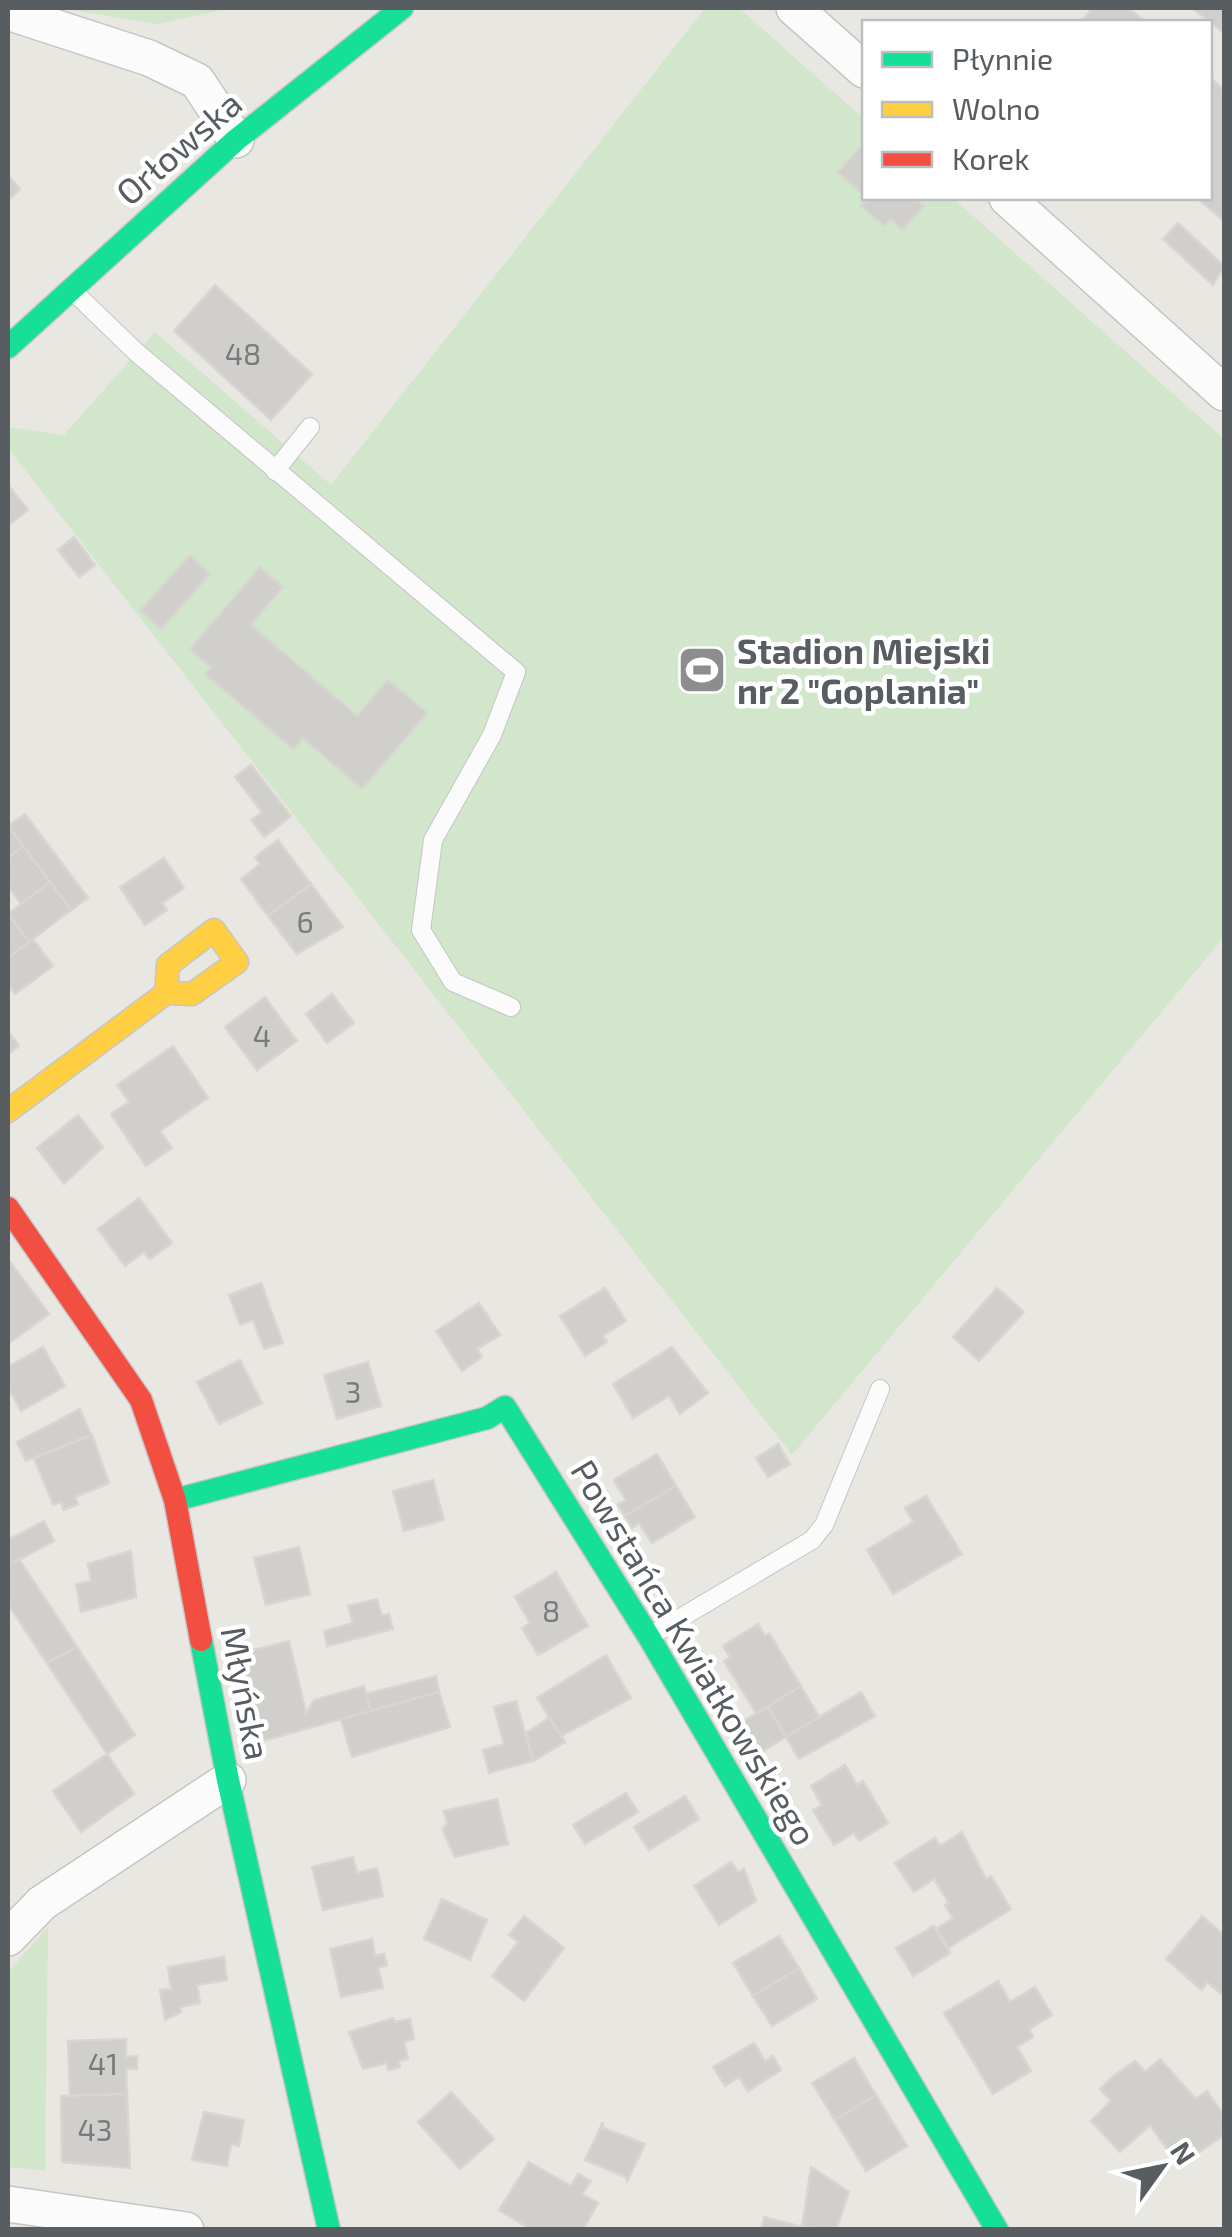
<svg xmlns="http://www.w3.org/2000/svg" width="1232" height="2237" viewBox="0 0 1232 2237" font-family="'Exo 2',sans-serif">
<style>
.green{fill:#d1e6cb}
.building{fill:#d0cfcc;stroke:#d8d6d1;stroke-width:2.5}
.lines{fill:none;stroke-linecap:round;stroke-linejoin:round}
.lane-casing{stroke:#c5c5c5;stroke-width:20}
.street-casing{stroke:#c5c5c5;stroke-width:38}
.fast-casing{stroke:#c6c6c6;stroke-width:25}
.slow-casing{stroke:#c6c6c6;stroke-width:25}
.jam-casing{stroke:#c6c6c6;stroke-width:25}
.lane{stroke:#fcfbfb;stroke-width:18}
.street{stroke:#fcfbfb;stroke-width:35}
.fast{stroke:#16e098;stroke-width:22}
.slow{stroke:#ffcf43;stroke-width:22}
.jam{stroke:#f24e42;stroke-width:22}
.labels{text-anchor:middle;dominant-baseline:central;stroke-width:9;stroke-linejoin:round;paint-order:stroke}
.number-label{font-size:30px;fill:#777b7d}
.street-label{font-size:35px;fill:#585d61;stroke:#fff}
.poi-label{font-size:35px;font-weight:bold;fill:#585d61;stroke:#fff;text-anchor:start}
</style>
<rect width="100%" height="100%" fill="#e9e7e2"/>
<g class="green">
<path d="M59,8h173l-75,16z"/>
<path d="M705,8h34l125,111v79h89l271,241v498l-432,518 -784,-1007v-21l56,8 91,-103 176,153z"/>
<path d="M48,1927l-3,244 -37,-4v-195z"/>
</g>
<g class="building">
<path d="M1093,8h35l18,14h-66z"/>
<path d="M1192,8h32v25z"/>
<path d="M1210,77l14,13v131l-27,-23h13z"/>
<path d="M861,147l3,3v45l-26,-23z"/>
<path d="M8,175l12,14 -12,12z"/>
<path d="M868,198h47l9,8 -22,24 -11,-11 -6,7 -24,-20z"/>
<path d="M1178,223l46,43 -11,19 -50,-46z"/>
<path d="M215,285l97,89 -41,46 -97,-89z"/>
<path d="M8,485l20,25 -20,16z"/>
<path d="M74,537l21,28 -16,12 -21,-27z"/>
<path d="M190,555l20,19 -49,55 -21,-18z"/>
<path d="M260,567l23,20 -32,38 106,91 31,-36 39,33 -65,76 -59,-51 -10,11 -88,-75 6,-7 -21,-18z"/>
<path d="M251,765l40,51 -27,21 -13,-17 11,-8 -27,-35z"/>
<path d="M25,814l63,84 -17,12 -63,-84z"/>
<path d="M8,826l15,20 -15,12z"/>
<path d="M278,840l33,44 -43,32 -27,-37 19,-15 -5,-7z"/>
<path d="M23,846l27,36 -29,22 -13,-18v-28z"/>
<path d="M164,858l20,30 -22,15 5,7 -22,15 -25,-38z"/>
<path d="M50,882l21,28 -42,32 -21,-28z"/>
<path d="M311,884l32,43 -46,27 -29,-38z"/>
<path d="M8,914l21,28 -21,16z"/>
<path d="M33,939l20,27 -38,28 -7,-10v-26z"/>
<path d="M332,994l22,29 -27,20 -21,-29z"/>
<path d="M265,997l32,44 -40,29 -32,-43z"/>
<path d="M8,1031l11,15 -11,8z"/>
<path d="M173,1046l35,52 -48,33 12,17 -26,18 -35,-52 18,-12 -12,-17z"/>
<path d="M78,1115l25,32 -39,37 -27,-36z"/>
<path d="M139,1198l33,45 -22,16 -6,-7 -19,14 -27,-37z"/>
<path d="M8,1259l41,55 -41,30z"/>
<path d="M261,1283l22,60 -19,6 -11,-29 -13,5 -11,-30z"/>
<path d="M605,1288l21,33 -23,15 4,6 -22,14 -25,-40z"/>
<path d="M997,1288l27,24 -45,49 -26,-24z"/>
<path d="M479,1303l21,32 -23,14 5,8 -20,14 -26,-40z"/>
<path d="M43,1347l22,39 -44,25 -13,-24v-20z"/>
<path d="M672,1347l36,46 -28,21 -11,-18 -36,22 -20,-34z"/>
<path d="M240,1360l22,43 -43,21 -22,-42z"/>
<path d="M368,1362l13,44 -44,13 -13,-44z"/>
<path d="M80,1409l11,26 -65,26 -9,-19z"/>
<path d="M92,1435l17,48 -34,14 3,7 -14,6 -3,-8 -8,3 -19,-47z"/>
<path d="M778,1444l12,20 -22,13 -12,-19z"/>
<path d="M657,1454l19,32 -51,30 -7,-11 8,-5 -12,-20z"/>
<path d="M433,1480l11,40 -40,11 -11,-40z"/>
<path d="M676,1486l19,31 -43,26 -13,-20 -7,5 -7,-12z"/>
<path d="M926,1496l36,58 -69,40 -26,-44 46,-28 -8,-14z"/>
<path d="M44,1521l10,20 -43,23 -3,-24z"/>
<path d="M299,1547l11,47 -44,11 -12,-47z"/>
<path d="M131,1551l5,46 -55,15 -5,-28 15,-3 -3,-17z"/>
<path d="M19,1559l58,88 -30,16 -39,-59v-39z"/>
<path d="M556,1572l32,54 -50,29 -16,-27 8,-5 -15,-26z"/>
<path d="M377,1599l5,17 7,-2 4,15 -66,17 -3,-15 29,-8 -5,-17z"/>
<path d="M758,1624l7,12 4,-3 32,53 -45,27 -32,-52 6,-4 -7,-11z"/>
<path d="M289,1641l17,72 8,-13 50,-14 7,25 -116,32 -18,-89z"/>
<path d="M77,1647l58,88 -28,19 -60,-91z"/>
<path d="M606,1655l25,43 -70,38 -24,-38z"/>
<path d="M436,1676l3,16 -68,19 -5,-17z"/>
<path d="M801,1686l18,31 -33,20 -18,-30z"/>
<path d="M439,1692l11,35 -98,30 -11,-38z"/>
<path d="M861,1692l14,24 -76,43 -13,-22z"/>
<path d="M516,1701l17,60 -44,12 -6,-23 21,-6 -10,-37z"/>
<path d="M768,1707l18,30 -33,20 -19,-31z"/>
<path d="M549,1718l16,24 -32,19 -7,-28z"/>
<path d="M107,1754l27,40 -53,38 -28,-41z"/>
<path d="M845,1765l12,20 6,-4 25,42 -29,18 -5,-8 -20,12 -21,-35 9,-5 -11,-19z"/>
<path d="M626,1793l12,19 -53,32 -12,-19z"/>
<path d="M685,1796l14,23 -50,31 -15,-23z"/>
<path d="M497,1799l11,45 -53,13 -13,-28 5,-5 -3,-13z"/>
<path d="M962,1832l24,47 5,-3 20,33 -63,39 -12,-19 17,-11 -8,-13 4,-2 -15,-24 -20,13 -19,-29 40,-25 5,8z"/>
<path d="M353,1857l4,16 20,-5 6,28 -60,14 -11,-43z"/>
<path d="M731,1862l7,10 6,-3 12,32 -37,24 -25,-39z"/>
<path d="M442,1899l45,21 -17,40 -46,-21z"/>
<path d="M524,1916l40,32 -40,53 -32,-25 26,-34 -9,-7z"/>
<path d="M1202,1916l22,19v61l-17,-14 -5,8 -36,-31z"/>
<path d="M934,1926l16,27 -37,23 -17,-28z"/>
<path d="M779,1936l20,32 -46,28 -20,-33z"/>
<path d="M372,1939l3,17 9,-2 3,11 -9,3 5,20 -42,9 -11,-48z"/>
<path d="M224,1957l3,23 -30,5 3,18 -20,4 1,5 -16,8 -5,-30 11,-1 -3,-22z"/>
<path d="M799,1968l18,31 -45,27 -19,-30z"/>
<path d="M998,1981l12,21 25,-15 17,28 -23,14 4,8 -16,10 14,24 -38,23 -49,-81z"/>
<path d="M393,2018l1,4 16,-3 4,20 -10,3 4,17 -10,2 2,6 -12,3 -1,-7 -24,6 -14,-37z"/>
<path d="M126,2039v18l11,-1v13h-11l1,25 -57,2 -2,-55z"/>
<path d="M754,2043l11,18 8,-5 8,14 -33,21 -9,-14 -14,9 -12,-19z"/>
<path d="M854,2058l22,37 -41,25 -23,-37z"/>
<path d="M1160,2059l36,40 11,-8 17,25v19l-45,31 -29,-41 -30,27 -29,-31 20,-20 -11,-12 12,-12 23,-16 10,11z"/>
<path d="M451,2092l43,47 -34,30 -42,-47z"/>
<path d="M127,2094l3,74 -68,-6 -1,-66z"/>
<path d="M876,2095l31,51 -41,25 -31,-51z"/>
<path d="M204,2112l40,8 -5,26 -8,-2 -4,22 -35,-6z"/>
<path d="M603,2122v6l42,16 -18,37 -1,-4 -41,-17z"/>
<path d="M529,2162l42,24 7,-12 13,7 -9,13 16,9 -15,27h-51l-33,-20z"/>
<path d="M811,2167l38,25 -13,38 -34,-3z"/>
<path d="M764,2217l38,10 10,3h-51z"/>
</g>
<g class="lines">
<g class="lane-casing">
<g id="lane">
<path d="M75,293l61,59 380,320 -24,63 -59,105 -12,90 32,52 58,25"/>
<path d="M275,471l35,-44"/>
<path d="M650,1636l162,-96 12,-15 56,-136"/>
</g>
</g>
<g class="street-casing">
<g id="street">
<path d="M8,8l9,7 132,43 48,23 39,59"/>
<path d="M794,8l70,62"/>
<path d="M1007,198l217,195"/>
<path d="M8,1938l34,-35 186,-123"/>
<path d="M8,2204l178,26"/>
</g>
</g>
<g class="fast-casing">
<g id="fast">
<path d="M8,347l228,-207 166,-132"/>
<path d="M175,1500l312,-82 18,-11 144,230 348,593"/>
<path d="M201,1640l27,140 101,450"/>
</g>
</g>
<g class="slow-casing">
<path id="slow" d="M8,1111l158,-118 26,1 45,-32 -23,-32 -46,35 -2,28"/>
</g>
<g class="jam-casing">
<path id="jam" d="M8,1208l133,192 34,100 26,140"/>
</g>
<use href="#lane" class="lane"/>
<use href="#street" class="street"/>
<use href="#fast" class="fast"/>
<use href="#slow" class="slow"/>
<use href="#jam" class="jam"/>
</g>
<defs>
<g id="stadium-square" transform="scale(2.5)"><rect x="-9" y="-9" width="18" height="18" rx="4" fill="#8b8d8e" stroke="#fff"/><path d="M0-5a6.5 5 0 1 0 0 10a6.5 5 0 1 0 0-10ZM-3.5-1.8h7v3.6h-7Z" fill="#fff"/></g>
</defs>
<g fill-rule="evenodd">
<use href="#stadium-square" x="702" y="670"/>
</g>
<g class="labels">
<g class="number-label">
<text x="243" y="353">48</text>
<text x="305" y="921">6</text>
<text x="262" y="1035">4</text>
<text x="353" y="1391">3</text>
<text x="551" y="1610">8</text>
<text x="103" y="2063">41</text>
<text x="95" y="2129">43</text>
</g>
<g class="street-label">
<text transform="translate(178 147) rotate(-41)">Orłowska</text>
<text transform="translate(695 1652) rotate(59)">Powstańca Kwiatkowskiego</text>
<text transform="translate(247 1693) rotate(79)">Młyńska</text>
</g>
<g class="poi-label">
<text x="737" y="650">Stadion Miejski<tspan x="737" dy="40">nr 2 "Goplania"</tspan></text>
</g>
</g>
<rect width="1232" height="2237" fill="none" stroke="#585d61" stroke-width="20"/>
<rect x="862" y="20" width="350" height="180" fill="#ffffff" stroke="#bcbec0" stroke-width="2.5"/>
<rect x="882" y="52" width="50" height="15" fill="#16e098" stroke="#bcbec0" stroke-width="2.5"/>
<text x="952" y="70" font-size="30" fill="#585d61">Płynnie</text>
<rect x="882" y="102" width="50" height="15" fill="#ffcf43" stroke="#bcbec0" stroke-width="2.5"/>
<text x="952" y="120" font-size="30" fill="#585d61">Wolno</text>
<rect x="882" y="152" width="50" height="15" fill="#f24e42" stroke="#bcbec0" stroke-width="2.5"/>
<text x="952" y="170" font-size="30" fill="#585d61">Korek</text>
<g transform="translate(1162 2167) rotate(57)" stroke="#ffffff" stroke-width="8" paint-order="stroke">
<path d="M0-8L18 38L0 25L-18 38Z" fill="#585d61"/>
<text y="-15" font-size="28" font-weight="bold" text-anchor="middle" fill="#585d61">N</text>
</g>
</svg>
